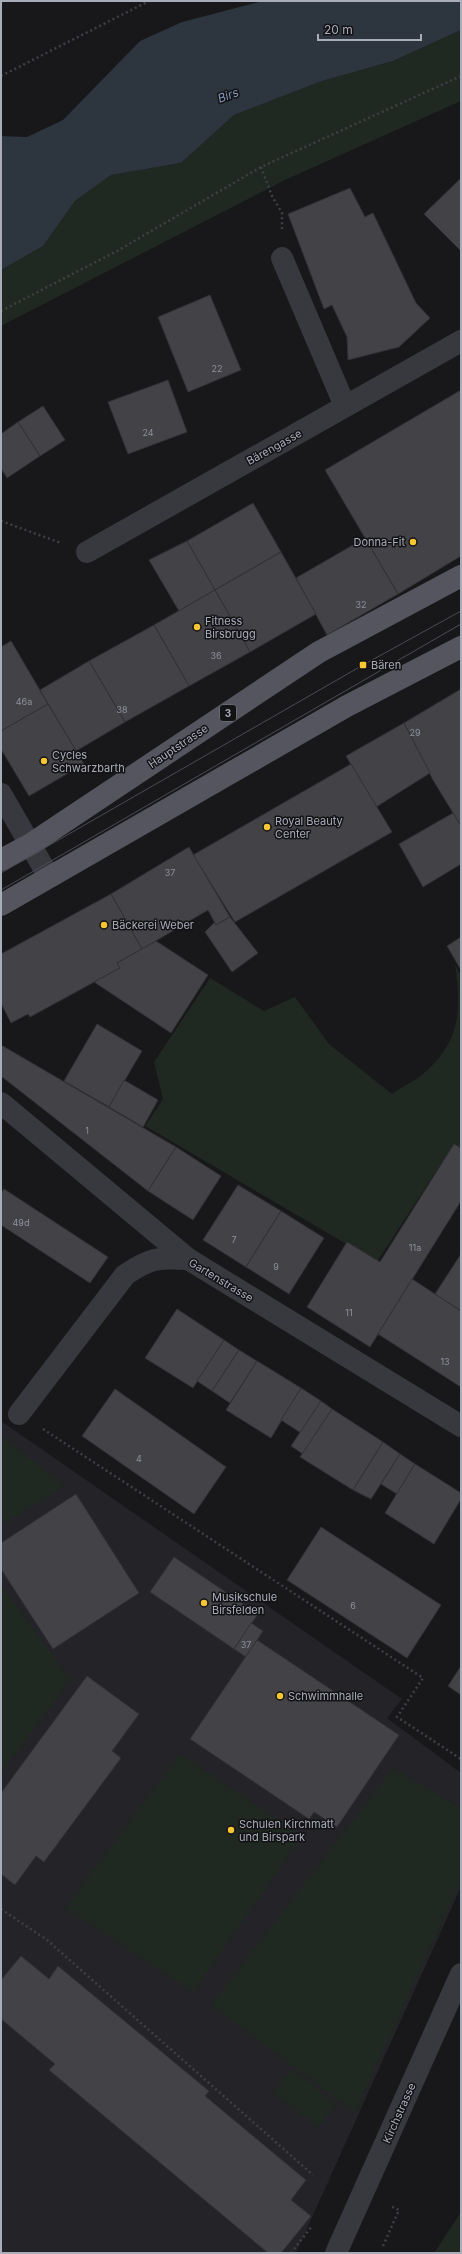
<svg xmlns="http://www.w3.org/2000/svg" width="462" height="2254" viewBox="0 0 462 2254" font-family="Inter,sans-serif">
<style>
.built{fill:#242327}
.green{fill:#1f2821}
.water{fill:#2d353e}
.building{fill:#424247;stroke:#323136}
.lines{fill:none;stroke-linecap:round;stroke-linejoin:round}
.path{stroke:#3e4046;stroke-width:2.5;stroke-dasharray:2 3;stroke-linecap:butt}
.minor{stroke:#38393f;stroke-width:22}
.major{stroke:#54555e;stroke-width:22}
.tram{stroke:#4b4c54;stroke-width:1}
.poi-dot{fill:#f6c733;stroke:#131215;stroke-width:1.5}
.labels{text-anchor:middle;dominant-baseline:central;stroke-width:3;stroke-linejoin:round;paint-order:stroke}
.number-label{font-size:9px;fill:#8f929d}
.shield{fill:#131215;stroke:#7c7e88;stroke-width:1}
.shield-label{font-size:10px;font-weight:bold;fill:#a9adba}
.street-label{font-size:11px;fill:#a9adba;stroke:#131215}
.poi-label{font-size:11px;fill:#a9adba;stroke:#131215;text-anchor:start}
.water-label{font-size:12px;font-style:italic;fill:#8097b5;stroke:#131215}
</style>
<rect width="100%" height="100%" fill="#18171a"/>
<path class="built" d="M1,1421l401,278 -15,19 74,55v114l-165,366h-295z"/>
<g class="green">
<path d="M461,30v71l-176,79 -284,146v-56l42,-24 32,-45 36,-26 70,-12 53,-48 88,-34 71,-20z"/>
<path d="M455,965l6,10v173l-7,-4 -77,118 -232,-136 18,-27 -9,-37 56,-84 54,33 31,-14 34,47 63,50c10,-8 22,-12 31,-20 37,-32 39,-63 32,-109z"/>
<path d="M1,1436l64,50 -64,39z"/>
<path d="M1,1584l69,96 -69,93z"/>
<path d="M180,1754l122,82 -109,156 -128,-84z"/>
<path d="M393,1768l68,40v72l-106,233 -144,-108z"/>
<path d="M292,2069l44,35 -18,23 -45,-34z"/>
<path d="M461,2212v41h-27z"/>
</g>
<path class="water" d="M263,1h198v29l-68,31 -71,20 -88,34 -53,48 -70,12 -36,26 -32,45 -42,24v-134l26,1 36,-17 77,-79 42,-19z"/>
<g class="building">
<path d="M461,178v73l-37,-37z"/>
<path d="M350,188l15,29 8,-4 43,90 14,15 -31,29 -51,13 -1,-23 -15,-32 -8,4 -36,-95z"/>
<path d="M210,295l31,75 -53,22 -30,-75z"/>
<path d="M168,380l19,52 -59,22 -20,-52z"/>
<path d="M461,390v166l-63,38 -73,-124z"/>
<path d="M43,406l22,34 -25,16 -22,-34z"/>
<path d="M18,422l22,34 -33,22 -6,-10v-34z"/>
<path d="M253,503l28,49 -66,38 -28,-49z"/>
<path d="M365,538l33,56 -71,41 -31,-57z"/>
<path d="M187,541l28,49 -36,21 -30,-51z"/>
<path d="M281,552l35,62 -66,38 -35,-62z"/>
<path d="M215,590l35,62 -61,34 -35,-61z"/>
<path d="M154,625l35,61 -64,36 -36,-61z"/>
<path d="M11,641l37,63 -47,27v-84z"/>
<path d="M89,661l36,61 -49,29 -36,-61z"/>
<path d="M461,689v137l-28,-46 -29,-57z"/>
<path d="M48,704l36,60 -55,32 -28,-47v-18z"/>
<path d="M404,723l26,50 -54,34 -30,-51z"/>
<path d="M351,764l41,68 -157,90 -42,-67z"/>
<path d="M453,813l8,13v38l-38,23 -24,-43z"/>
<path d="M189,847l41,70 -14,8 -8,-15 -66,39 -31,-55z"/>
<path d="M111,894l31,55 -25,14 3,5 -90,49 -2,-3 -17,9 -10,-20v-49z"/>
<path d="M230,917l28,36 -26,19 -27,-40 10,-10 1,3z"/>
<path d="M461,937v33l-14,-24z"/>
<path d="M156,941l52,34 -37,58 -77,-51 26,-14 -3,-5z"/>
<path d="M97,1024l45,27 -33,56 -45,-26z"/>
<path d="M1,1045l175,102 -28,44 -147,-115z"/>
<path d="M124,1080l34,20 -15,27 -34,-20z"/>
<path d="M454,1144l7,4v53l-91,146 -63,-40 40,-65 33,20z"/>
<path d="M176,1147l45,29 -28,44 -45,-29z"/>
<path d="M238,1185l43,26 -35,56 -43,-27z"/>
<path d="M4,1189l104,68 -18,26 -89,-58v-32z"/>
<path d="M281,1211l43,27 -35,56 -43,-27z"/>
<path d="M461,1254v57l-26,-17z"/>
<path d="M412,1279l49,32v76l-83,-53z"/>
<path d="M177,1309l47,31 -31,48 -48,-30z"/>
<path d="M224,1340l15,10 -27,41 -15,-10z"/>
<path d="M239,1350l18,11 -27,42 -18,-12z"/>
<path d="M257,1361l44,27 -30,50 -45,-28z"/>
<path d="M301,1388l20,13 -20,32 -20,-13z"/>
<path d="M115,1389l111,78 -32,47 -112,-78z"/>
<path d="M321,1401l11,8 -29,45 -12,-8z"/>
<path d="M332,1409l51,33 -30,48 -53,-33z"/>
<path d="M383,1442l17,12 -29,45 -18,-9z"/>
<path d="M400,1454l15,10 -18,30 -16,-10z"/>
<path d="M415,1464l46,29v6l-27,45 -49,-31z"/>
<path d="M76,1494l63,99 -86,56 -52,-80v-26z"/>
<path d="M321,1527l120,78 -34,53 -120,-78z"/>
<path d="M174,1557l84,57 -24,35 -84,-57z"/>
<path d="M251,1623l12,8 -17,26 -12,-8z"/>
<path d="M257,1640l142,95 -62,92 -23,-15 -5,7 -119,-80z"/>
<path d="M461,1666v29l-13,-9z"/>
<path d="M87,1676l52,38 -27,37 9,7 -77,104 -8,-6 -21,29 -14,-11v-81z"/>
<path d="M21,1956l28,23 9,-13 151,125 -4,5 101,84 -15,20 20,16 -30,37h-13l-219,-183 6,-6 -54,-45v-39z"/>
</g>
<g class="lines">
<g class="path">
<path d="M1,76l148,-75"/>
<path d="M261,167l11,29 10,17v16"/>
<path d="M1,311l116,-60 144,-84 200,-91"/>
<path d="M1,521l60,22"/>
<path d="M43,1429l380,249 -26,39 64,42"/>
<path d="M1,1909l46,31 266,235"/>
<path d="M383,2246l16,-36 -9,-4"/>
<path d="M291,2253l21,-27"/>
</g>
<g class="minor">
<path d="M282,258l63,148"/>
<path d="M87,552l374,-211"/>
<path d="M1,794l48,83"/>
<path d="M1,1103l187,156"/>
<path d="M19,1414l106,-139c25,-17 33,-18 63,-16l273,167"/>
<path d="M336,2253l125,-279"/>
</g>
<g class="major">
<path d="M1,860l30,-16 288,-192 142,-76"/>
<path d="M1,905l346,-199 114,-59"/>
</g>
<g class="tram">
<path d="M1,873l362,-208 98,-54"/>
<path d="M1,890l460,-266"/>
</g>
</g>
<g class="poi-dot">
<circle cx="413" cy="542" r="4"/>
<circle cx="197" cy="627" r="4"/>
<rect x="359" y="661" width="8" height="8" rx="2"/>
<circle cx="44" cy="761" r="4"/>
<circle cx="267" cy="827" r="4"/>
<circle cx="104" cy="925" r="4"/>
<circle cx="204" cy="1603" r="4"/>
<circle cx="280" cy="1696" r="4"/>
<circle cx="231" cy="1830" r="4"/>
</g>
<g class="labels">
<g class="number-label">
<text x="217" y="368">22</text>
<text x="148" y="432">24</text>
<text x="361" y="604">32</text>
<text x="216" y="655">36</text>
<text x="24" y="701">46a</text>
<text x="122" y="709">38</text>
<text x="415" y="732">29</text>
<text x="170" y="872">37</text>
<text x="87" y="1130">1</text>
<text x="21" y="1222">49d</text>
<text x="234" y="1239">7</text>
<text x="415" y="1247">11a</text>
<text x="276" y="1266">9</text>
<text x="349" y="1312">11</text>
<text x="445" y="1361">13</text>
<text x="139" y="1458">4</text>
<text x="353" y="1605">6</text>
<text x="246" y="1644">37</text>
</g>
<rect class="shield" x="220" y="705" width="16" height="16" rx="3"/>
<g class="shield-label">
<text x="228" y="713">3</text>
</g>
<g class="street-label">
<text transform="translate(274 447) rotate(-29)">Bärengasse</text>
<text transform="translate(178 746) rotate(-34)">Hauptstrasse</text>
<text transform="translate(221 1280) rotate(31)">Gartenstrasse</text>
<text transform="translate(399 2113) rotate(-66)">Kirchstrasse</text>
</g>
<g class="poi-label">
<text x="405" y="542" text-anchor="end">Donna-Fit</text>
<text x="205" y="621">Fitness<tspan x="205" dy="13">Birsbrugg</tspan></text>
<text x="371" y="665">Bären</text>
<text x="52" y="755">Cycles<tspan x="52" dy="13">Schwarzbarth</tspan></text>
<text x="275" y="821">Royal Beauty<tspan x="275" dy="13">Center</tspan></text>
<text x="112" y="925">Bäckerei Weber</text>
<text x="212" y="1597">Musikschule<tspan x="212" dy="13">Birsfelden</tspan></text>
<text x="288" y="1696">Schwimmhalle</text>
<text x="239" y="1824">Schulen Kirchmatt<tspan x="239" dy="13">und Birspark</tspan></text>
</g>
<g class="water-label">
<text transform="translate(228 95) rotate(-20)">Birs</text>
</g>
</g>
<rect width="462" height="2254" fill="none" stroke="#a9adba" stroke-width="4"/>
<path d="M318 34v6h103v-6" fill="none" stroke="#a9adba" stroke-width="2"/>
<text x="324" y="34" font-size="12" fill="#a9adba" stroke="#131215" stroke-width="3" paint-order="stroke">20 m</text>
</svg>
